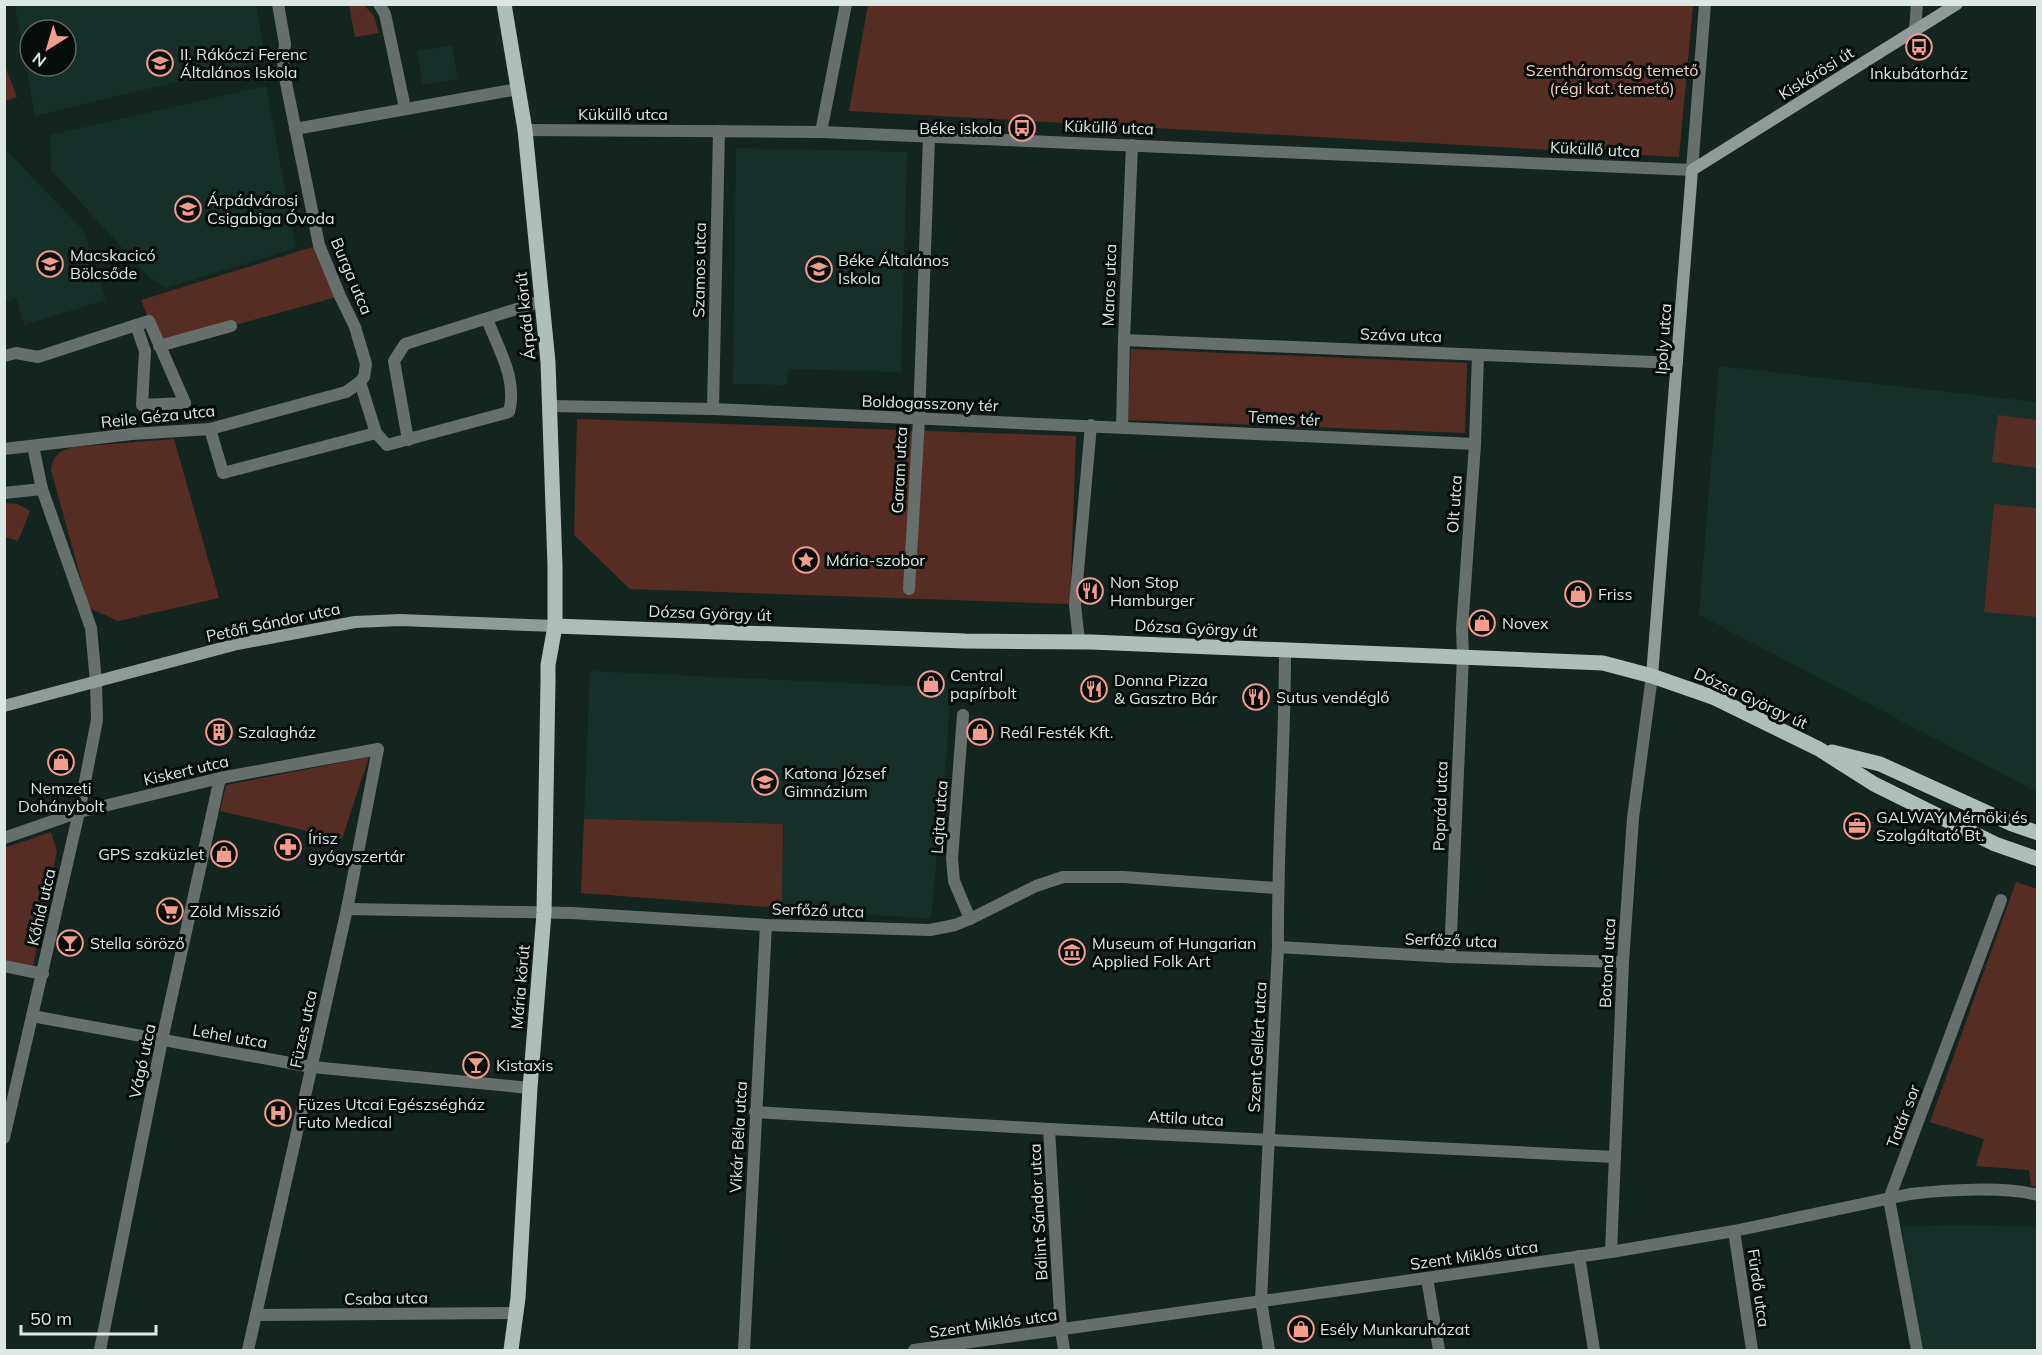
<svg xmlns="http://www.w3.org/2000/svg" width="2042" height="1355" viewBox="0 0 2042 1355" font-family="Mulish,sans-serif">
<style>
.built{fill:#162f29;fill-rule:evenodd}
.green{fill:#562d25}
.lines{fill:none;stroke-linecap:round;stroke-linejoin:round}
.street{stroke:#676f6d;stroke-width:12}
.secondary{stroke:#8f9c99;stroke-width:12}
.primary{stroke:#aebfba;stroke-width:15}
.labels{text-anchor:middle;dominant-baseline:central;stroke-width:6;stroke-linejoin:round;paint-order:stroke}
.poi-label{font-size:16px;fill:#dde8e5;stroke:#060c0a;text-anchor:start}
.park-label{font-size:16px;fill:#f6ccc3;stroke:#060c0a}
.street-label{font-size:16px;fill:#dde8e5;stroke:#060c0a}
</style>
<rect width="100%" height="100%" fill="#142520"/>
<g class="built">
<path d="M15,5h241l10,55 -231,56zM30,30h36v36h-36z"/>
<path d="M452,45l6,34 -35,6 -6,-34z"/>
<path d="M266,86l30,162 -130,40 -18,-12 -97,-106 -1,-35z"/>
<path d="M5,145l1,5 78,81 22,69 -82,25 -8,-27 -11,4z"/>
<path d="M736,148l171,4 -6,220 -113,-3 -1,16 -54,-1z"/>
<path d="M1719,366l318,36v390l-338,-177z"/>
<path d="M590,671l360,17 -3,58 -16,173 -350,-26z"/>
<path d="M1959,1225l78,2v123h-118l-17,-123z"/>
</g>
<g class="green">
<path d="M349,5h15l10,11 5,17 -24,4z"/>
<path d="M868,5h825l-14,152 -830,-46z"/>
<path d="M4,64l13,33 -12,4h-1z"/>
<path d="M319,245l21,51 -181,50 -18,-46z"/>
<path d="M1131,349l336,14 -2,70 -337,-13z"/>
<path d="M1998,415l39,5v48l-45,-6z"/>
<path d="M577,419l499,17 -6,168 -440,-15 -56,-54z"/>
<path d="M174,439l45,159 -101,23 -29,-13 -38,-138c2,-15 8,-19 23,-23z"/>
<path d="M4,503l14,1 12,7 -12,30 -13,-4z"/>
<path d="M1994,504l43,4v109l-53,-5z"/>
<path d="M369,757l-27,82 -122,-28 6,-26z"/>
<path d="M584,819l199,5 -1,84 -201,-15z"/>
<path d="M51,832l6,19 -24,115 -28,-6 -1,-112z"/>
<path d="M2016,882l21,7v298l-6,-1 -2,-16 -53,-4 8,-27 -54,-17z"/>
</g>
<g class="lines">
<g class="street">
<path d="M379,4l6,10 20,94"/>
<path d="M1915,30l2,-26"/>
<path d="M295,129l223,-40"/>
<path d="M525,130l296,2 871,38 13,-166"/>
<path d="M821,132l25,-128"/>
<path d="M1124,340l553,23"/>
<path d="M159,346l72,-20"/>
<path d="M4,356l12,-3 22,4 98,-32 13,-4 36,82 -43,2 3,-54 -9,-26"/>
<path d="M360,382l16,51 11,12 122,-33c9,-32 -11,-64 -22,-93"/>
<path d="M550,406l163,3 762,35"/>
<path d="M713,409l6,-278"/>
<path d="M1122,427l2,-87 8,-195"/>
<path d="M210,429l13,44 153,-40"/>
<path d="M408,440l-14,-79 11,-17 137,-43"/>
<path d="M4,449l128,-15 78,-5 136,-37 14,-10 4,-5 2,-13 -11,-37 -15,-31 -21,-51 -36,-177 2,-24 -7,-40"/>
<path d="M4,493l38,-4"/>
<path d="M909,589l10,-170 10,-282"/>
<path d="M1079,641l-4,-36 16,-180"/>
<path d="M963,715l-11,144 2,22 16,38"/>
<path d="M4,838l75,-26 141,-34 158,-29 -31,160 -99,441"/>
<path d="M347,909l225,4 194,12 164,5 25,-5 15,-6 66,-33 27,-9h60l154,11"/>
<path d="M1278,947l172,10 173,5"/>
<path d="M1450,957l13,-301 -1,-27 13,-185 3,-89"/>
<path d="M4,966l39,8"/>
<path d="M32,1016l280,51 218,21"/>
<path d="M755,1112l294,17 566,28"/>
<path d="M1049,1129l12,201 3,20"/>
<path d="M4,1138l75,-326 18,-92 -1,-38 -5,-54 -49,-139 -9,-43"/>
<path d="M1734,1231l18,119"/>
<path d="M1611,1252l12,-290 10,-144 19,-142"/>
<path d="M1579,1256l15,94"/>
<path d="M1427,1278l12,72"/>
<path d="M256,1315l261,-2"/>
<path d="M100,1350l62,-310 58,-262"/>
<path d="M744,1350l22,-425"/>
<path d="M914,1350l697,-98 123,-21 176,-37c35,-4 94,-8 128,1"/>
<path d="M1269,1350l-8,-49 17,-354c-1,-99 7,-198 7,-297"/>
<path d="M1917,1350l-28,-151 112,-299"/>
</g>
<g class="secondary">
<path d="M1652,676l40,-506 265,-166"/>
<path d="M4,706l233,-62 118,-22 45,-2 155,6"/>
</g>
<g class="primary">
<path d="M504,4l21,126 23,232 7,204v60l-7,39v16l-4,232 -14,175 -12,210 -7,52"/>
<path d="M555,626l410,15 126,1 512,21 49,13 63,22 104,51 55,35 121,60 43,15"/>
<path d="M1832,752l48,12 132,60 26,9"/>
</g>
</g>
<defs>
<g id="bus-ring" transform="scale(1.35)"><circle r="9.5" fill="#060c0a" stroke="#f49d8c" stroke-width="1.5"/><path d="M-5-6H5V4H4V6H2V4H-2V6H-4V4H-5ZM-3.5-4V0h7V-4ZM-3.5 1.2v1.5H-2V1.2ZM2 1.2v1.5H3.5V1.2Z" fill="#f49d8c"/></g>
<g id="school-ring" transform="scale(1.35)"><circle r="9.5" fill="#060c0a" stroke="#f49d8c" stroke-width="1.5"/><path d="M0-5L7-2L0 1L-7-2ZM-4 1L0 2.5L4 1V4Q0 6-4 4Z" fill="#f49d8c"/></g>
<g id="sight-ring" transform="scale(1.35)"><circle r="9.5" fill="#060c0a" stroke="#f49d8c" stroke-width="1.5"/><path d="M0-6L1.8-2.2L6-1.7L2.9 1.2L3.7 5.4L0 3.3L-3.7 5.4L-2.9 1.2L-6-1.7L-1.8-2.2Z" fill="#f49d8c"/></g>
<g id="restaurant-ring" transform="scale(1.35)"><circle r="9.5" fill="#060c0a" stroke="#f49d8c" stroke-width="1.5"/><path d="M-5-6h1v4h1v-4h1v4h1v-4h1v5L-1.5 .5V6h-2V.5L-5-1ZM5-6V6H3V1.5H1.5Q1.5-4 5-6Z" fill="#f49d8c"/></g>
<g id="shop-ring" transform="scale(1.35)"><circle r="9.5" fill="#060c0a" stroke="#f49d8c" stroke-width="1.5"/><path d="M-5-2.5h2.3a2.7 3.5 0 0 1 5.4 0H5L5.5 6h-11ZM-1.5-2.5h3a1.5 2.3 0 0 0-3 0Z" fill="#f49d8c"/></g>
<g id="building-ring" transform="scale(1.35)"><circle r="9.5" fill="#060c0a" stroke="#f49d8c" stroke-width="1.5"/><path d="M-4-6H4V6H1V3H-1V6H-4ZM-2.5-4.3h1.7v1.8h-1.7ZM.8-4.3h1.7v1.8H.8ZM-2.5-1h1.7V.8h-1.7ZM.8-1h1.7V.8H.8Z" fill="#f49d8c"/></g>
<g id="office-ring" transform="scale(1.35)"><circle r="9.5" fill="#060c0a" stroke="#f49d8c" stroke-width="1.5"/><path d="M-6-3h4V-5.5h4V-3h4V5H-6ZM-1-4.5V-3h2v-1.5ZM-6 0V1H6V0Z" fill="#f49d8c"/></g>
<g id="pharmacy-ring" transform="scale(1.35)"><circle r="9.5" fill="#060c0a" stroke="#f49d8c" stroke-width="1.5"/><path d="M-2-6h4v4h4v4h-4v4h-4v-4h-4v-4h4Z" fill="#f49d8c"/></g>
<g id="supermarket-ring" transform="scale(1.35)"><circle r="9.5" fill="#060c0a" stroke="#f49d8c" stroke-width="1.5"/><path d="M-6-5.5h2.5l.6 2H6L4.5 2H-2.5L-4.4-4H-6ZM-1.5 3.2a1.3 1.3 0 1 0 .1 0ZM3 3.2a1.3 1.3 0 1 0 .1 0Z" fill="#f49d8c"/></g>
<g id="bar-ring" transform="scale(1.35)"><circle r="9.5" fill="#060c0a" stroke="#f49d8c" stroke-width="1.5"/><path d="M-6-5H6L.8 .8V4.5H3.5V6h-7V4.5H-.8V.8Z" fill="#f49d8c"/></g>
<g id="museum-ring" transform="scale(1.35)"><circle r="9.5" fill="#060c0a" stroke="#f49d8c" stroke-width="1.5"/><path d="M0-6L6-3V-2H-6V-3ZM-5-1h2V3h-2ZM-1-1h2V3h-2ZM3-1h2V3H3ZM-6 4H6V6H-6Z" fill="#f49d8c"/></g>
<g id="hospital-ring" transform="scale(1.35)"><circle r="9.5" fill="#060c0a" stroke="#f49d8c" stroke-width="1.5"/><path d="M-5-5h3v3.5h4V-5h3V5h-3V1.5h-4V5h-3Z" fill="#f49d8c"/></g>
</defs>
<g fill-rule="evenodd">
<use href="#bus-ring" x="1919" y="47"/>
<use href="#school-ring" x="160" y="63"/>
<use href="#bus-ring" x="1022" y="128"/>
<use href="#school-ring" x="188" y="209"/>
<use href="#school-ring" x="50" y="264"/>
<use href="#school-ring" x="819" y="269"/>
<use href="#sight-ring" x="806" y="560"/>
<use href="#restaurant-ring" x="1090" y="591"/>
<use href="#shop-ring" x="1578" y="594"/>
<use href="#shop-ring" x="1482" y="623"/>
<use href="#shop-ring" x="931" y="684"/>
<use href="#restaurant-ring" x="1094" y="689"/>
<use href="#restaurant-ring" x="1256" y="697"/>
<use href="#building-ring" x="219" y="732"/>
<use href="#shop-ring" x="980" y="732"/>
<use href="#shop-ring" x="61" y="762"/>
<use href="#school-ring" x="765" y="782"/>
<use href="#office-ring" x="1857" y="826"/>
<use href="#pharmacy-ring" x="288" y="847"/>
<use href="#shop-ring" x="224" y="854"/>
<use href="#supermarket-ring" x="170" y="911"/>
<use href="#bar-ring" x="70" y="943"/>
<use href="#museum-ring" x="1072" y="952"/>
<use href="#bar-ring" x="476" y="1065"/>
<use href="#hospital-ring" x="278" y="1113"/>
<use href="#shop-ring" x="1301" y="1329"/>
</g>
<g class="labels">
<g class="poi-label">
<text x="180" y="54">II. Rákóczi Ferenc<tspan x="180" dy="18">Általános Iskola</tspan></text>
<text x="1919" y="73" text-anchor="middle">Inkubátorház</text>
<text x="1002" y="128" text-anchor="end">Béke iskola</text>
<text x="207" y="200">Árpádvárosi<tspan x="207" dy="18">Csigabiga Óvoda</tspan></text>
<text x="70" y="255">Macskacicó<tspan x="70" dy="18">Bölcsőde</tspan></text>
<text x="838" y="260">Béke Általános<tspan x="838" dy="18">Iskola</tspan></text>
<text x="826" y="560">Mária-szobor</text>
<text x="1110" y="582">Non Stop<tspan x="1110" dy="18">Hamburger</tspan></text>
<text x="1598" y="594">Friss</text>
<text x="1502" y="623">Novex</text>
<text x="950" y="675">Central<tspan x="950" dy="18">papírbolt</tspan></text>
<text x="1114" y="680">Donna Pizza<tspan x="1114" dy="18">&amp; Gasztro Bár</tspan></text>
<text x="1276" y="697">Sutus vendéglő</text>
<text x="238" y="732">Szalagház</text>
<text x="1000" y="732">Reál Festék Kft.</text>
<text x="784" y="773">Katona József<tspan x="784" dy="18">Gimnázium</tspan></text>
<text x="61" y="788" text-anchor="middle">Nemzeti<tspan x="61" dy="18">Dohánybolt</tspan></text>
<text x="1876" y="817">GALWAY Mérnöki és<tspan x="1876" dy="18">Szolgáltató Bt.</tspan></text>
<text x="308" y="838">Írisz<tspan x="308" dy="18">gyógyszertár</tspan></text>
<text x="204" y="854" text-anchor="end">GPS szaküzlet</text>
<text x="190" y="911">Zöld Misszió</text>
<text x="90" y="943">Stella söröző</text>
<text x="1092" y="943">Museum of Hungarian<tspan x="1092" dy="18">Applied Folk Art</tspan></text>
<text x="496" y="1065">Kistaxis</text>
<text x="298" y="1104">Füzes Utcai Egészségház<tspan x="298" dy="18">Futo Medical</tspan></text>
<text x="1320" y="1329">Esély Munkaruházat</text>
</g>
<g class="park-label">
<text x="1612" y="70">Szentháromság temető<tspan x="1612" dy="18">(régi kat. temető)</tspan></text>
</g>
<g class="street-label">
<text transform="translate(1816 73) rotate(-32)">Kiskőrösi út</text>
<text x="623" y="114">Küküllő utca</text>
<text transform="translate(1109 127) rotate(2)">Küküllő utca</text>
<text transform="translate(1595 149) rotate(3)">Küküllő utca</text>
<text transform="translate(699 270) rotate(-89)">Szamos utca</text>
<text transform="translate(352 276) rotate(67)">Burga utca</text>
<text transform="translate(1109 285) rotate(-88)">Maros utca</text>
<text transform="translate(525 316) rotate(-96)">Árpád körút</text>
<text transform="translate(1401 335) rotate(2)">Száva utca</text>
<text transform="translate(1663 339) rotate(-86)">Ipoly utca</text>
<text transform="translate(930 403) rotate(2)">Boldogasszony tér</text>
<text transform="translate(158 416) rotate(-6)">Reile Géza utca</text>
<text transform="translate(1284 418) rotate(3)">Temes tér</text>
<text transform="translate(899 470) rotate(-87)">Garam utca</text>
<text transform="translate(1454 504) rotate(-86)">Olt utca</text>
<text transform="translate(710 613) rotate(2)">Dózsa György út</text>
<text transform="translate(273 622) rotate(-12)">Petőfi Sándor utca</text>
<text transform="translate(1196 628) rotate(3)">Dózsa György út</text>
<text transform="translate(1751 698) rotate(25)">Dózsa György út</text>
<text transform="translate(186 770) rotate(-13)">Kiskert utca</text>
<text transform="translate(1440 806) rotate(-88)">Poprád utca</text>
<text transform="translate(939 817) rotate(-86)">Lajta utca</text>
<text transform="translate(41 907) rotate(-77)">Kőhíd utca</text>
<text transform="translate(818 910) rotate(2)">Serfőző utca</text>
<text transform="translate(1451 940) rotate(2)">Serfőző utca</text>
<text transform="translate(1607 963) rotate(-87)">Botond utca</text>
<text transform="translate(520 987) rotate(-85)">Mária körút</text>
<text transform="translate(303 1029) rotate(-78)">Füzes utca</text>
<text transform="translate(230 1036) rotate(10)">Lehel utca</text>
<text transform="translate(1257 1047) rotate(-87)">Szent Gellért utca</text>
<text transform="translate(142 1061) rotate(-78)">Vágó utca</text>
<text transform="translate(1903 1116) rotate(-69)">Tatár sor</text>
<text transform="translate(1186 1118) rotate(3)">Attila utca</text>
<text transform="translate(738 1137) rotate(-87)">Vikár Béla utca</text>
<text transform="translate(1038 1212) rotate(-93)">Bálint Sándor utca</text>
<text transform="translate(1474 1255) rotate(-8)">Szent Miklós utca</text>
<text transform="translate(1759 1288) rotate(82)">Fürdő utca</text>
<text transform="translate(386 1298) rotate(-1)">Csaba utca</text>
<text transform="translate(993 1323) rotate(-8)">Szent Miklós utca</text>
</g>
</g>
<rect width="2042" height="1355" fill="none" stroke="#dde8e5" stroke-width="12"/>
<g transform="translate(48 48) rotate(217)"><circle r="28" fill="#060c0a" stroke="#5c6462" stroke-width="1.5"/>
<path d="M0-4.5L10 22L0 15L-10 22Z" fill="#f49d8c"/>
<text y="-9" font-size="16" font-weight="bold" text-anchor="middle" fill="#dde8e5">N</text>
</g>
<path d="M21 1325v9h135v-9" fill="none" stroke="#dde8e5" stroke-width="3"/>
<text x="30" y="1325" font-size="18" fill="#dde8e5" stroke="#060c0a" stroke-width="4.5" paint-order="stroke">50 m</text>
</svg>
